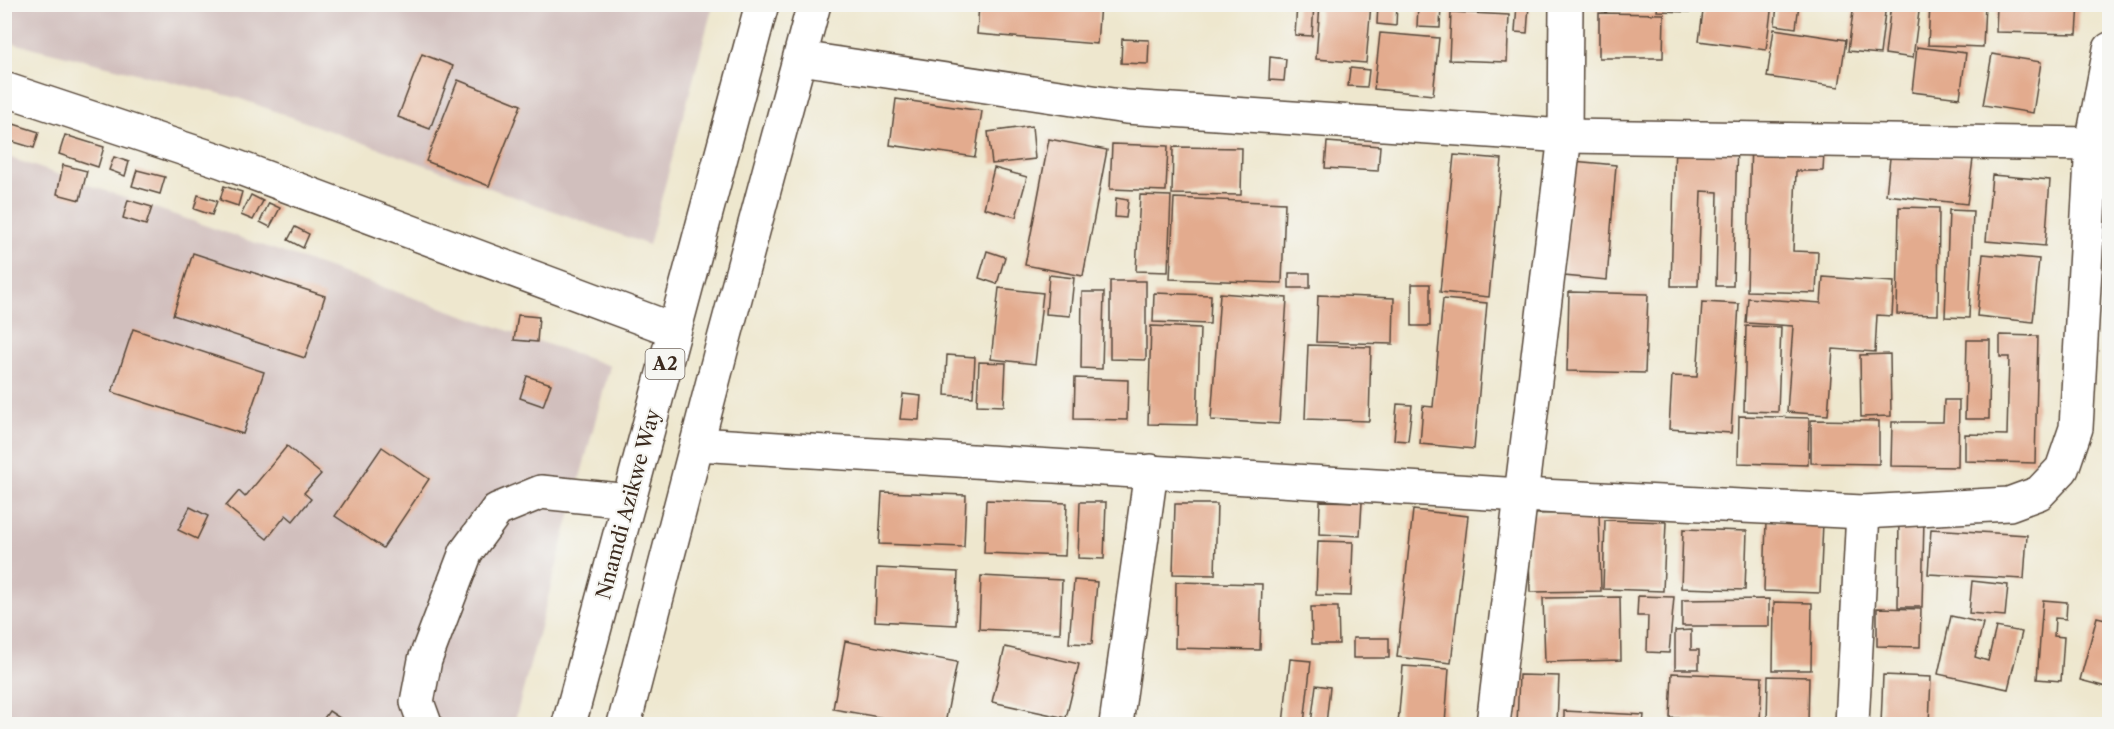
<svg xmlns="http://www.w3.org/2000/svg" width="2114" height="729" viewBox="0 0 2114 729" font-family="'Libre Caslon Text',serif">
<style>
.industrial{fill:#d1bfbd}
.building{fill:#e3ab8e}
.lines{fill:none;stroke-linecap:round;stroke-linejoin:round}
.minor-casing{stroke:#564638;stroke-width:36}
.highway-casing{stroke:#564638;stroke-width:36}
.minor{stroke:#fff;stroke-width:33}
.highway{stroke:#fff;stroke-width:33}
.labels{text-anchor:middle;dominant-baseline:central;stroke-width:4.5;stroke-linejoin:round;paint-order:stroke}
.shield{fill:#f6f6f2;stroke:#73675e;stroke-width:1.5}
.shield-label{font-size:18px;font-weight:bold;fill:#3b2a1e}
.street-label{font-size:20px;fill:#3b2a1e;stroke:#f6f6f2}
</style>
<rect width="100%" height="100%" fill="#f6f6f2"/>
<filter id="ink" filterUnits="userSpaceOnUse"><feTurbulence type="fractalNoise" baseFrequency=".0167" numOctaves="2"/><feDisplacementMap in="SourceGraphic" scale="12" xChannelSelector="R" yChannelSelector="G"/><feConvolveMatrix kernelMatrix="1 2 1 2 8 2 1 2 1" color-interpolation-filters="sRGB"/></filter>
<filter id="wash" filterUnits="userSpaceOnUse"><feTurbulence type="fractalNoise" baseFrequency=".008" numOctaves="4" result="noise"/><feDisplacementMap in="SourceGraphic" scale="24" xChannelSelector="R" yChannelSelector="G"/><feGaussianBlur stdDeviation="1.35" result="paint"/><feColorMatrix in="noise" values="0 0 0 0 0 0 0 0 0 0 0 0 0 0 0 0 0 1.4 0 .05"/><feComposite in="paint" operator="in"/></filter>
<g filter="url(#wash)">
<rect width="100%" height="100%" fill="#eee7ce"/>
<g class="industrial">
<path d="M5,5h708l-64,240 -411,-147 -233,-57z"/>
<path d="M5,156l605,210 -96,358h-509z"/>
</g>
<g id="blocks">
<g class="building">
<path d="M979,4h121l-3,40 -120,-10z"/>
<path d="M1297,4h17l-2,32 -17,-1z"/>
<path d="M1320,4h51l-5,59 -50,-4z"/>
<path d="M1378,4h19l-1,22 -19,-2z"/>
<path d="M1517,4l12,1 -2,28 -12,-1z"/>
<path d="M1658,4h36v8l-37,-1z"/>
<path d="M1704,4h68l-6,46 -67,-9z"/>
<path d="M1777,4h22l-3,24 -21,-3z"/>
<path d="M1854,4h32l-6,50 -32,-3z"/>
<path d="M1891,4h29l-7,54 -28,-4z"/>
<path d="M1930,4h55l-2,43 -55,-2z"/>
<path d="M1997,4h82l-2,30 -81,-2z"/>
<path d="M1418,5h23l-1,23 -23,-1z"/>
<path d="M1595,5h42v3l-42,2z"/>
<path d="M1451,12l58,3 -2,47 -58,-2z"/>
<path d="M1599,13l65,1 -1,44h-64z"/>
<path d="M1774,29l72,11 -7,47 -72,-10z"/>
<path d="M1380,33l59,5 -6,57 -59,-6z"/>
<path d="M1122,39l27,1 -1,24 -27,-1z"/>
<path d="M1917,47l49,6 -6,45 -48,-6z"/>
<path d="M422,54l31,12 -23,63 -32,-12z"/>
<path d="M1992,54l49,8 -8,51 -50,-8z"/>
<path d="M1270,57l16,2 -2,22 -15,-1z"/>
<path d="M1350,68l19,2 -2,17 -19,-1z"/>
<path d="M458,80l63,25 -32,81 -63,-25z"/>
<path d="M896,99l86,12 -7,46 -85,-12z"/>
<path d="M4,121l35,11 -5,16 -30,-9z"/>
<path d="M1032,126l3,33 -43,5 -4,-32z"/>
<path d="M65,135l39,12 -6,20 -39,-13z"/>
<path d="M1049,139l58,11 -24,126 -58,-11z"/>
<path d="M1751,140l73,12 -1,19h-27l-3,80 25,1 -2,41 -69,-2z"/>
<path d="M1675,141l62,1 -4,144h-17l2,-94 -17,-1 -3,95h-27z"/>
<path d="M1327,142l53,4 -2,25 -53,-3z"/>
<path d="M1112,144l56,2 -2,45 -56,-2z"/>
<path d="M1173,147l69,1 -1,47 -69,-1z"/>
<path d="M1891,149l82,10 -6,45 -81,-9z"/>
<path d="M1454,155l48,4 -13,138 -49,-5z"/>
<path d="M114,157l15,5 -4,14 -16,-6z"/>
<path d="M1573,161l43,4 -9,115 -43,-4z"/>
<path d="M63,165l24,6 -7,29 -23,-6z"/>
<path d="M994,168l33,9 -11,40 -32,-9z"/>
<path d="M137,170l28,7 -5,17 -28,-8z"/>
<path d="M1992,175l58,5 -5,66 -59,-5z"/>
<path d="M224,186l18,6 -4,14 -18,-6z"/>
<path d="M198,195l19,6 -5,14 -18,-6z"/>
<path d="M251,195l12,6 -10,19 -12,-5z"/>
<path d="M1140,195l31,1 -3,76 -32,-1z"/>
<path d="M1116,198l12,2 -2,18 -11,-1z"/>
<path d="M1174,198l111,5 -3,80 -112,-4z"/>
<path d="M128,200l24,7 -6,18 -23,-7z"/>
<path d="M269,203l11,5 -10,19 -10,-5z"/>
<path d="M1899,207l40,1 -1,107 -41,-1z"/>
<path d="M1949,210l24,1 -4,107 -24,-1z"/>
<path d="M295,227l14,7 -6,14 -15,-8z"/>
<path d="M987,251l18,6 -8,27 -18,-6z"/>
<path d="M193,253l132,43 -20,62 -132,-43z"/>
<path d="M1983,254l56,5 -6,63 -56,-6z"/>
<rect x="1289" y="273" width="21" height="15"/>
<path d="M1049,275l25,3 -4,38 -24,-2z"/>
<path d="M1823,277l71,5 -2,34 -15,-1 -2,37 -42,-3 -5,66 -41,-3 6,-86 -47,-3 2,-25 73,5z"/>
<path d="M1110,281h36v79l-36,-1z"/>
<rect x="1412" y="284" width="18" height="42"/>
<path d="M999,288l44,5 -8,71 -44,-5z"/>
<path d="M1082,292h22l-2,77 -21,-1z"/>
<path d="M1569,292l79,2 -3,79 -78,-2z"/>
<path d="M1154,293l57,2 -1,29 -57,-2z"/>
<path d="M1220,293l67,5 -8,126 -68,-4z"/>
<path d="M1318,295l76,3 -1,46 -77,-2z"/>
<path d="M1443,299l44,4 -13,146 -54,-5 3,-38 10,1z"/>
<path d="M1702,302l37,2 -8,129 -62,-4 3,-53 25,1z"/>
<path d="M518,315l21,2 -2,25 -23,-2z"/>
<path d="M1151,326l49,2 -3,97 -49,-1z"/>
<path d="M1746,326l35,1 -3,85 -34,-1z"/>
<path d="M133,329l131,43 -21,62 -131,-42z"/>
<path d="M2000,335l38,1 -3,127 -70,-2v-27l42,1 2,-78h-9z"/>
<path d="M1967,340h23l-1,79h-24z"/>
<path d="M1308,345l63,2 -2,74 -64,-2z"/>
<path d="M1890,354l1,62 -30,1 -1,-62z"/>
<path d="M947,355l28,2 -2,40 -28,-2z"/>
<path d="M979,362l27,1 -2,43 -27,-1z"/>
<path d="M527,376l24,8 -8,22 -23,-8z"/>
<path d="M1075,378l53,2 -1,40 -53,-1z"/>
<path d="M903,394l18,2 -2,24 -19,-1z"/>
<path d="M1944,400h15l-1,67 -67,-1 1,-44h51z"/>
<path d="M1397,404l15,1 -4,36 -14,-1z"/>
<path d="M1739,416l70,2 -1,47 -70,-2z"/>
<path d="M1811,420l68,1v43l-68,-1z"/>
<path d="M287,446l34,28 -17,19 7,6 -18,22 -7,-6 -19,24 -41,-33 13,-15 6,6z"/>
<path d="M382,447l47,32 -46,69 -48,-32z"/>
<path d="M882,492l84,3 -2,52 -85,-3z"/>
<path d="M986,500l81,3 -2,53 -81,-3z"/>
<path d="M1320,501l42,1 -2,34 -41,-2z"/>
<path d="M1080,502h26l-2,57 -26,-1z"/>
<path d="M1175,504h42l-2,71 -42,-1z"/>
<path d="M190,507l18,9 -11,23 -19,-9z"/>
<path d="M1413,510l55,6 -17,147 -54,-6z"/>
<path d="M1599,513l2,78 -71,1 -2,-78z"/>
<path d="M1899,517l25,1 -2,89h-24z"/>
<path d="M1605,520l61,2 -3,69 -60,-2z"/>
<path d="M1766,521l57,1 -3,71 -56,-2z"/>
<path d="M1683,529l64,2 -2,59 -64,-2z"/>
<path d="M1931,529l96,6 -3,44 -96,-5z"/>
<path d="M1318,541l35,1 -2,54 -35,-1z"/>
<path d="M877,568l81,4 -2,53 -81,-4z"/>
<path d="M981,576l81,4 -2,53 -81,-4z"/>
<path d="M1074,580l23,2 -5,62 -23,-1z"/>
<path d="M1972,581l36,4 -3,31 -36,-3z"/>
<path d="M1176,582l86,2 -2,66 -85,-2z"/>
<path d="M1638,596l36,1 -5,56 -22,-1 1,-36h-11z"/>
<path d="M1620,597l1,63 -76,2 -2,-64z"/>
<path d="M1769,599v27h-87v-26z"/>
<path d="M2043,600l24,2 -1,17 -11,-1 -1,18 10,1 -3,44 -24,-2z"/>
<path d="M1774,602l38,1 -1,67h-38z"/>
<path d="M1311,607h27l1,37h-27z"/>
<path d="M1877,608l44,1 -1,38 -43,-1z"/>
<path d="M1951,616l32,7 -8,34 13,4 8,-34 26,5 -14,57 -70,-15z"/>
<path d="M2097,617l13,3v68l-30,-8z"/>
<path d="M1691,630v20h8v19h-24v-38z"/>
<rect x="1353" y="638" width="36" height="20"/>
<path d="M845,641l112,21 -12,62h-27l-85,-15z"/>
<path d="M1005,647l74,17 -13,54 -74,-16z"/>
<path d="M1290,659l21,2 -7,63h-21z"/>
<path d="M1403,666l46,3 -4,55h-47z"/>
<path d="M1672,673l90,4 -2,44 -90,-3z"/>
<path d="M1519,675l40,1 -2,48h-40z"/>
<path d="M1883,675l48,2 -2,47h-48z"/>
<path d="M1768,676l41,1 -1,47h-41z"/>
<path d="M1316,685l14,2 -4,37h-15z"/>
<path d="M329,711l20,13h-29z"/>
<path d="M1564,711l80,4 -1,9h-79z"/>
</g>
</g>
</g>
<g filter="url(#ink)">
<use href="#blocks" fill-opacity="0" stroke="#564638" stroke-width="1.5"/>
<g class="lines">
<g class="minor-casing">
<g id="minor">
<path d="M800,58l326,49 439,29 527,8 18,4"/>
<path d="M4,89l217,72 453,169"/>
<path d="M697,444l824,51 342,17 146,-8 30,-11 23,-24 14,-41 16,-284 18,-95"/>
<path d="M425,724l-8,-22 8,-42 41,-108 31,-42 44,-18 88,9"/>
<path d="M1116,724l35,-253"/>
<path d="M1493,724l72,-588 1,-132"/>
<path d="M1852,724l11,-212"/>
</g>
</g>
<g class="highway-casing">
<g id="highway">
<path d="M569,724l193,-720"/>
<path d="M624,724l99,-381 91,-339"/>
</g>
</g>
<use href="#minor" class="minor"/>
<use href="#highway" class="highway"/>
</g>
</g>
<g class="labels">
<rect class="shield" x="645.5" y="349" width="39" height="30" rx="4.5"/>
<g class="shield-label">
<text x="665" y="364">A2</text>
</g>
<g class="street-label">
<text transform="translate(628 504) rotate(-75)">Nnamdi Azikwe Way</text>
</g>
</g>
<rect width="2114" height="729" fill="none" stroke="#f6f6f2" stroke-width="24"/>
</svg>
